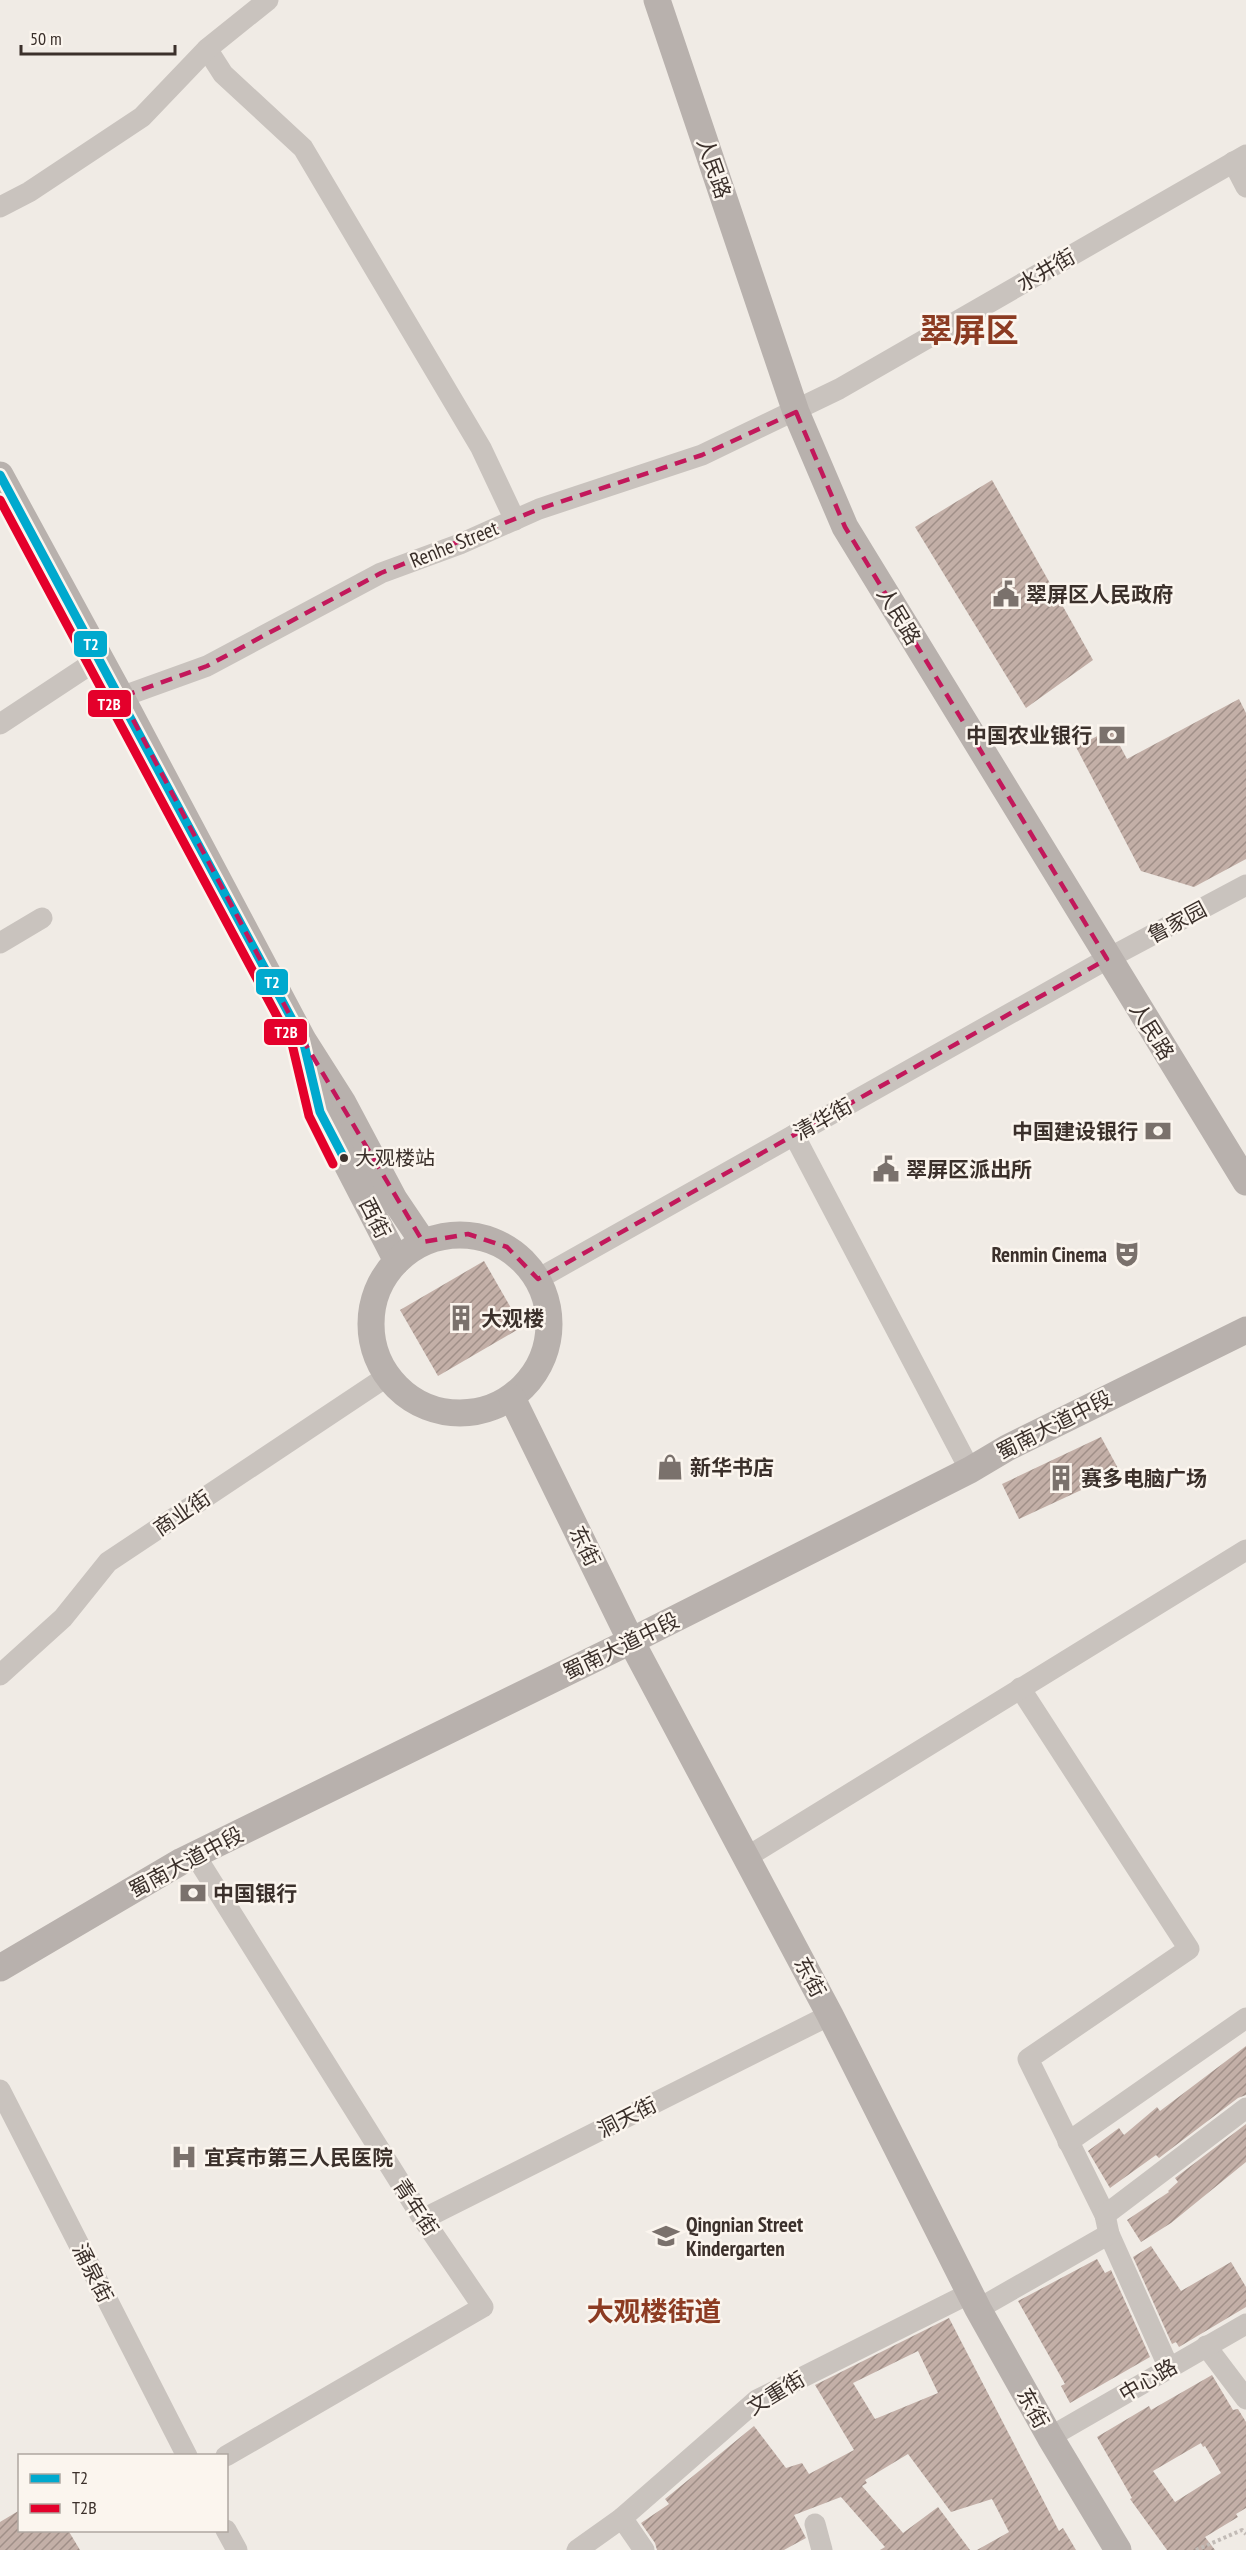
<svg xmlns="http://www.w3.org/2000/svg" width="1246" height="2550" viewBox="0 0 1246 2550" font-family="'PT Sans Narrow','Noto Sans SC',sans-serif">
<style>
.building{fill:url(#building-hatch);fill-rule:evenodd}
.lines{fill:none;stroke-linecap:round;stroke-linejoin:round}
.path{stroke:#c2bbb6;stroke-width:4;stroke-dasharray:3 3;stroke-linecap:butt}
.minor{stroke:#c9c3be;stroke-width:21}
.major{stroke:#b8b1ad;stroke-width:27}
.bus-1-casing{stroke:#fbf5ee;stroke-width:14}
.bus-2-casing{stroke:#fbf5ee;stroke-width:14}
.bus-1{stroke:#00a9ce;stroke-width:9}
.bus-2{stroke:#e4002b;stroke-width:9}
.marked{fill:none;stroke:#c2185b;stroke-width:4.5;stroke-dasharray:12 8;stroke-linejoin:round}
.bus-dot{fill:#3b302b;stroke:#fbf5ee;stroke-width:2}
.labels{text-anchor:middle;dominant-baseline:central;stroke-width:5;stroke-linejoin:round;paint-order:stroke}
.bus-label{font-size:20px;fill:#3b302b;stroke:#fbf5ee;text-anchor:start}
.street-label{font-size:21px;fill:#3b302b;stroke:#fbf5ee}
.poi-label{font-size:21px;font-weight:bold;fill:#3b302b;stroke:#fbf5ee;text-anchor:start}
.district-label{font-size:27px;font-weight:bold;fill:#8c3b22;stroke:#fbf5ee}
.town-label{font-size:33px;font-weight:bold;fill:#8c3b22;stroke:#fbf5ee}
.line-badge{stroke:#fbf5ee;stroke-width:2}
.badge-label{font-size:16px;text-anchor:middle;font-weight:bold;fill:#fff}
</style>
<defs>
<pattern id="building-hatch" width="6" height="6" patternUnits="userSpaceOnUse" patternTransform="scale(1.5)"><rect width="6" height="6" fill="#c3afa7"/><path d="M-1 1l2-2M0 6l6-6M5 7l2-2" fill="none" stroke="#a08f88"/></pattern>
</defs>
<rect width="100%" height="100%" fill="#f0ebe5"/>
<g class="building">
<path d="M992,480l101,180 -67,48 -111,-181z"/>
<path d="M1239,699l7,14v146l-52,28 -53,-16 -65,-124 35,-18 16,30z"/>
<path d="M484,1261l38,66 -84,49 -38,-66z"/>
<path d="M1101,1437l19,35 -101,47 -17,-35z"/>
<path d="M1246,2046v49l-8,3 -79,60 -3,-3 -46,33 -22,-37 31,-23 5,7 33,-28 3,4z"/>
<path d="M1246,2124v38l-75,61 -30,19 -14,-22 42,-28 -1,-1 10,-9 -3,-4z"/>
<path d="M1151,2246l30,45 50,-29 15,25v20l-67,40 -3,-5 -4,2 -39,-87z"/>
<path d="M1097,2259l8,14 6,-3 39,87 -80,46 -9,-17 4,-2 -47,-83z"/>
<path d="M949,2318l110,213 4,-3 13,22h-99l32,-18 -17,-33 -41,13 -43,-58 -43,26 2,3 -5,3 41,47 35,-26 32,43h-90l5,-3 -44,-50 -47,18 12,23 -22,12h-127l-2,-7 -14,-20 28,-19 -4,-5 89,-73 32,42 16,-5 7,11 45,-24 -39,-65zM918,2351l20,42 -63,26 -22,-36z"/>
<path d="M1212,2375l21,35 5,-1 8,13v86l-10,6 2,3 -33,20 10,13h-48l-37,-51 2,-1 -35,-61 52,-31 2,4zM1201,2443l2,4 2,-1 16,27 -46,29 -22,-31z"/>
<path d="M20,2510v20h48l12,20h-80v-28z"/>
</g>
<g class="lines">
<path class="path" d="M1196,2550l46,-20 4,4"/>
<g class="minor">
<path d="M207,49l16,25 80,74 178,300 34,72"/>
<path d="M1233,162l13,25"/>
<path d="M0,207l29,-15 113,-75 65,-68 61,-49"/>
<path d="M121,697l86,-31 174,-93 79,-29 79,-35 163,-54 137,-66 407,-234"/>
<path d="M0,724l100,-66"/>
<path d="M0,943l42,-25"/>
<path d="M794,1135l176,335"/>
<path d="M538,1279l569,-320 139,-74"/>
<path d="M0,1675l63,-57 45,-56 278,-185"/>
<path d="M1020,1688l169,261 -161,110 77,156 4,19 60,134"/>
<path d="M195,1855l228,364 60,88 -257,149"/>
<path d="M747,1857l499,-307"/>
<path d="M0,2090l187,366"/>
<path d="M1068,2142l178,-124"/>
<path d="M1105,2215l141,-107"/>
<path d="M423,2219l407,-204"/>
<path d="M978,2309l131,-75"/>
<path d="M1206,2346l40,53"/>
<path d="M1050,2437l196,-113"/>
<path d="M622,2518l22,32"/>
<path d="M815,2524l7,26"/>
<path d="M226,2530l11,20"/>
<path d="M577,2550l45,-32 135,-118 213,-107"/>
</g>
<g class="major">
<path d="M657,0l139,412 49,115 401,655"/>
<path d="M0,475l121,222 182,343 40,63 51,96 29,43"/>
<path d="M307,1059l13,53 77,149"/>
<circle cx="460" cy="1324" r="89"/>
<path d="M512,1398l119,243 199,374 148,294 72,128 68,113"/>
<path d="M0,1968l182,-107 449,-220 339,-171 37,-22 239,-118"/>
</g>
<g class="bus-1-casing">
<path id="bus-1" d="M0,475l303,565 17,72 24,46"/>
</g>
<g class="bus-2-casing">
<path id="bus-2" d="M0,500l292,544 17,72 24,48"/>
</g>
<use href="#bus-1" class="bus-1"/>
<use href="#bus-2" class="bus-2"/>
</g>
<path class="marked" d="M796,412l49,115 262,432 -569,320 -31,-32 -39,-13 -45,8 -120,-202 -182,-343 86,-31 174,-93 158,-64 163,-54z"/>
<defs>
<g id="civic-bare" transform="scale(2.07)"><path d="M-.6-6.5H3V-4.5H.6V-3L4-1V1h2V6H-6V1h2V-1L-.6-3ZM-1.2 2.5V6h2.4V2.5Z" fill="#7a716c" stroke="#fbf5ee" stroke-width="2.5" paint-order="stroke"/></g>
<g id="bank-bare" transform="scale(2.07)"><path d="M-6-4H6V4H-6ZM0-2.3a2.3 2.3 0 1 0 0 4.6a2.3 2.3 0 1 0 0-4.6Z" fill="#7a716c" stroke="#fbf5ee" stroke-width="2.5" paint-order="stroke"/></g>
<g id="theatre-bare" transform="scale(2.07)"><path d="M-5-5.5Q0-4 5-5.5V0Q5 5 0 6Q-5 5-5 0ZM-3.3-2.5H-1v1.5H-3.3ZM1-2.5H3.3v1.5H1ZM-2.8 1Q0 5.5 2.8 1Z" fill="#7a716c" stroke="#fbf5ee" stroke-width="2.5" paint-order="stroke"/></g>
<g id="building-bare" transform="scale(2.07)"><path d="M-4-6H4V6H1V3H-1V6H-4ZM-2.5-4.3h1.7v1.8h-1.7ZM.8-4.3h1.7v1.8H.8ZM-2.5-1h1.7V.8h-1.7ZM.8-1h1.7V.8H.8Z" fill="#7a716c" stroke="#fbf5ee" stroke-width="2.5" paint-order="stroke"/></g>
<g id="shop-bare" transform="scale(2.07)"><path d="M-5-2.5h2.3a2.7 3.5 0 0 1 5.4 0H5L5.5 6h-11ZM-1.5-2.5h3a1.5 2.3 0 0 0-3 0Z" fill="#7a716c" stroke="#fbf5ee" stroke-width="2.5" paint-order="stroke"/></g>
<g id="hospital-bare" transform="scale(2.07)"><path d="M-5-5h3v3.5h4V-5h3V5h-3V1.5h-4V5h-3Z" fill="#7a716c" stroke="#fbf5ee" stroke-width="2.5" paint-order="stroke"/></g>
<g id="school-bare" transform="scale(2.07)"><path d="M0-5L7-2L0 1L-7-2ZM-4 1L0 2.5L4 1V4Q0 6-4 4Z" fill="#7a716c" stroke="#fbf5ee" stroke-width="2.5" paint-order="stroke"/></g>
</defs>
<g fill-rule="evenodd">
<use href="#civic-bare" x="1006" y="594"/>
<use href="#bank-bare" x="1112" y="735"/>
<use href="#bank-bare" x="1158" y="1131"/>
<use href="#civic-bare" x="886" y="1169"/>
<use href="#theatre-bare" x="1127" y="1254"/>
<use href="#building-bare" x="461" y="1318"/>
<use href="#shop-bare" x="670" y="1467"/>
<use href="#building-bare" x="1061" y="1478"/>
<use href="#bank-bare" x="193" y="1893"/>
<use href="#hospital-bare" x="184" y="2157"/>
<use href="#school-bare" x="666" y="2236"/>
</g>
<circle class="bus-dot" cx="344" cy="1158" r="5"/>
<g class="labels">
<g class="bus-label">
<text x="355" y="1158">大观楼站</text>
</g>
<g class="street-label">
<text transform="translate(714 168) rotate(71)">人民路</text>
<text transform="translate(1046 270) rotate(-30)">水井街</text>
<text transform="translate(454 544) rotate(-22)">Renhe Street</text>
<text transform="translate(899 616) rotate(59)">人民路</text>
<text transform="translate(1177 922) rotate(-28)">鲁家园</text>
<text transform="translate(1152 1031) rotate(58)">人民路</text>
<text transform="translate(823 1119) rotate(-29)">清华街</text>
<text transform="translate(375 1218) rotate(63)">西街</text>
<text transform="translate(1054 1425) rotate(-27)">蜀南大道中段</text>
<text transform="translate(182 1513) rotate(-34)">商业街</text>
<text transform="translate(585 1546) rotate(64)">东街</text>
<text transform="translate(621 1646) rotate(-26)">蜀南大道中段</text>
<text transform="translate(186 1862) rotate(-28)">蜀南大道中段</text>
<text transform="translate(810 1977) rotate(62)">东街</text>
<text transform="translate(627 2117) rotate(-27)">洞天街</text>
<text transform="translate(416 2207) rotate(57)">青年街</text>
<text transform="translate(93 2273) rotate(63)">涌泉街</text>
<text transform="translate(1148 2380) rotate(-30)">中心路</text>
<text transform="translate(776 2393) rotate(-31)">文重街</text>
<text transform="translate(1033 2408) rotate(61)">东街</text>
</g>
<g class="poi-label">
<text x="1026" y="594">翠屏区人民政府</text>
<text x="1092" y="735" text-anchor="end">中国农业银行</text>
<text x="1138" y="1131" text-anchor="end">中国建设银行</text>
<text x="906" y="1169">翠屏区派出所</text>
<text x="1107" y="1254" text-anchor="end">Renmin Cinema</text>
<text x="481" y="1318">大观楼</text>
<text x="690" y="1467">新华书店</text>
<text x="1081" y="1478">赛多电脑广场</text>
<text x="213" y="1893">中国银行</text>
<text x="204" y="2157">宜宾市第三人民医院</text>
<text x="686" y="2224">Qingnian Street<tspan x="686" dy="24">Kindergarten</tspan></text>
</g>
<g class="district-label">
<text x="654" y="2311">大观楼街道</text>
</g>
<g class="town-label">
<text x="969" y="329">翠屏区</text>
</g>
</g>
<g class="line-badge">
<rect x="73" y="630" width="35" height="28" rx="6" fill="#00a9ce"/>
<rect x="87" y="689" width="45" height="29" rx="6" fill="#e4002b"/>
<rect x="255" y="968" width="34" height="28" rx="6" fill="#00a9ce"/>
<rect x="263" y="1018" width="45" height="28" rx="6" fill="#e4002b"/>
</g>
<g class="badge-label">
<text x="91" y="650">T2</text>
<text x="109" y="710">T2B</text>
<text x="272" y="988">T2</text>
<text x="286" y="1038">T2B</text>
</g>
<rect x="18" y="2454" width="210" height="78" fill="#fbf5ee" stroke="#aea6a0" stroke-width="1.5"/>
<rect x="30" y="2474" width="30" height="9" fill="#00a9ce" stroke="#aea6a0" stroke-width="1.5"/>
<text x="72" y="2484" font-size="18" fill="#3b302b">T2</text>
<rect x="30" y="2504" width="30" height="9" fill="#e4002b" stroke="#aea6a0" stroke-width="1.5"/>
<text x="72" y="2514" font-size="18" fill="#3b302b">T2B</text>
<path d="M21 45v9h154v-9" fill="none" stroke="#3b302b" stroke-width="3"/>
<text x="30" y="45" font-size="18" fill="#3b302b" stroke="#fbf5ee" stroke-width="4.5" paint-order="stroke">50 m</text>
</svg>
